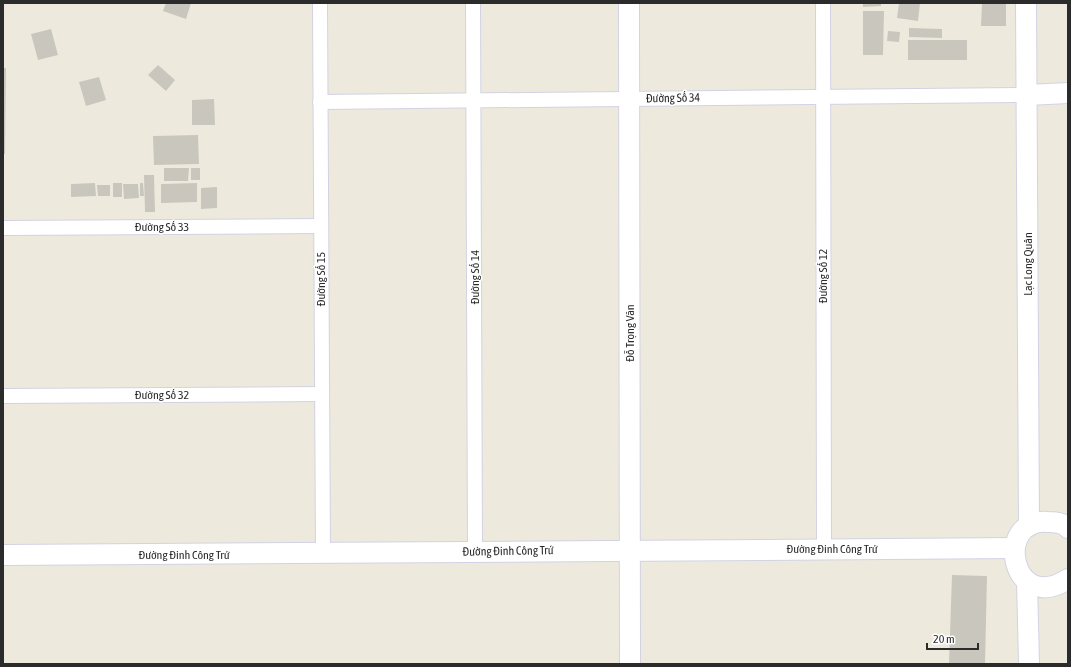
<svg xmlns="http://www.w3.org/2000/svg" width="1071" height="667" viewBox="0 0 1071 667" font-family="'Asap Condensed',sans-serif">
<style>
.building{fill:#c9c6bd}
.lines{fill:none;stroke-linecap:round;stroke-linejoin:round}
.street-casing{stroke:#d3d2e4;stroke-width:16}
.secondary-casing{stroke:#d3d2e4;stroke-width:22}
.street{stroke:#fff;stroke-width:14}
.secondary{stroke:#fff;stroke-width:20}
.labels{text-anchor:middle;dominant-baseline:central;stroke-width:3;stroke-linejoin:round;paint-order:stroke}
.street-label{font-size:12px;fill:#2b2b2b;stroke:#fff}
</style>
<rect width="100%" height="100%" fill="#edeadd"/>
<g class="building">
<path d="M166,3h25l-5,16 -23,-8z"/>
<path d="M863,3h18v3l-18,1z"/>
<path d="M899,3h21l-2,18 -21,-3z"/>
<path d="M982,3h24v23h-25z"/>
<path d="M863,11h21l-1,44h-20z"/>
<path d="M909,28l33,1v9l-33,-1z"/>
<path d="M51,29l7,26 -20,5 -7,-26z"/>
<path d="M888,31l12,1 -1,10 -12,-1z"/>
<rect x="908" y="40" width="59" height="20"/>
<path d="M158,65l17,15 -9,11 -18,-16z"/>
<path d="M3,68h3l-1,86h-2z"/>
<path d="M99,77l7,23 -20,6 -7,-24z"/>
<path d="M214,99l1,26h-23v-25z"/>
<path d="M198,135l1,29 -45,1 -1,-29z"/>
<path d="M164,168h25l-1,13h-24z"/>
<rect x="191" y="168" width="9" height="12"/>
<path d="M144,175h10l1,37h-10z"/>
<path d="M95,183l1,13 -25,1v-13z"/>
<rect x="113" y="183" width="9" height="14"/>
<path d="M140,183h3l1,13h-4z"/>
<path d="M197,183v19l-36,1v-19z"/>
<path d="M123,184h15l1,14 -15,1z"/>
<path d="M97,185h13v11h-12z"/>
<path d="M217,187v21l-16,1v-21z"/>
<path d="M952,575l35,1 -2,88h-36z"/>
</g>
<g class="lines">
<g class="street-casing">
<g id="street">
<path d="M320,3l3,551"/>
<path d="M473,3l2,548"/>
<path d="M823,3l1,546"/>
<path d="M320,102l707,-7"/>
<path d="M3,228l317,-2"/>
<path d="M3,396l318,-2"/>
</g>
</g>
<g class="secondary-casing">
<g id="secondary">
<path d="M629,3l1,661"/>
<path d="M1026,3l3,523"/>
<path d="M1027,95l41,-2"/>
<path d="M1068,528c-4,-5 -14,-6 -20,-6 -55,-5 -37,94 20,57"/>
<path d="M3,555c337,-1 674,-5 1011,-7"/>
<path d="M1027,581l2,83"/>
</g>
</g>
<use href="#street" class="street"/>
<use href="#secondary" class="secondary"/>
</g>
<g class="labels">
<g class="street-label">
<text transform="translate(673 98) rotate(-1)">Đường Số 34</text>
<text x="162" y="227">Đường Số 33</text>
<text transform="translate(1028 264) rotate(-90)">Lạc Long Quân</text>
<text transform="translate(823 276) rotate(-90)">Đường Số 12</text>
<text transform="translate(475 277) rotate(-90)">Đường Số 14</text>
<text transform="translate(321 279) rotate(-90)">Đường Số 15</text>
<text transform="translate(630 333) rotate(-90)">Đỗ Trọng Văn</text>
<text x="162" y="395">Đường Số 32</text>
<text x="832" y="549">Đường Đinh Công Trứ</text>
<text transform="translate(508 551) rotate(-1)">Đường Đinh Công Trứ</text>
<text x="184" y="555">Đường Đinh Công Trứ</text>
</g>
</g>
<rect width="1071" height="667" fill="none" stroke="#2b2b2b" stroke-width="8"/>
<path d="M927 643v6h51v-6" fill="none" stroke="#2b2b2b" stroke-width="2"/>
<text x="933" y="643" font-size="12" fill="#2b2b2b" stroke="#ffffff" stroke-width="3" paint-order="stroke">20 m</text>
</svg>
